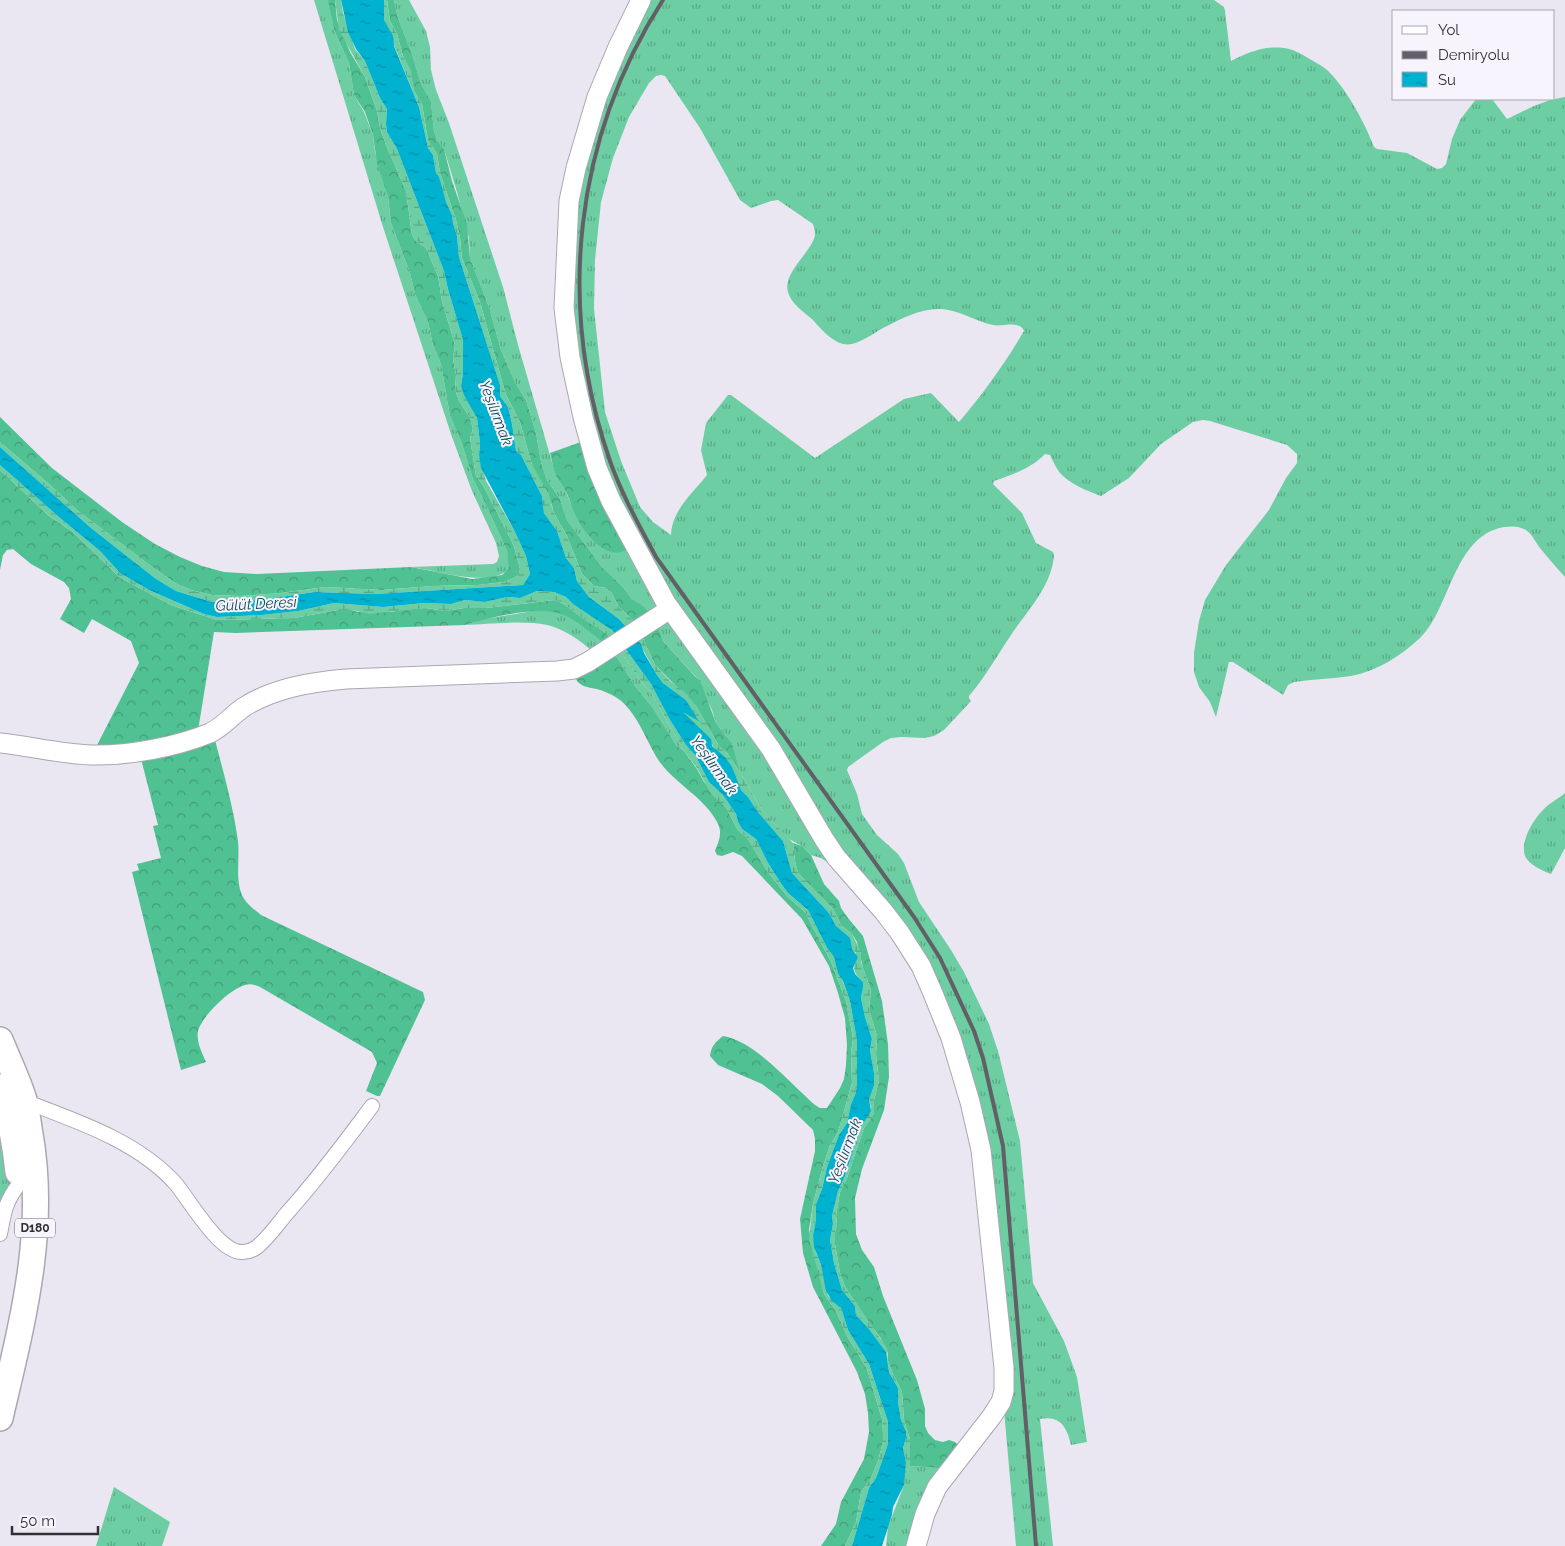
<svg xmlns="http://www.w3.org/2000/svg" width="1565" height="1546" viewBox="0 0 1565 1546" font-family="Raleway,sans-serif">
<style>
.grass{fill:url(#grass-tufts);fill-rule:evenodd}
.forest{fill:url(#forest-crowns)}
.wetland{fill:url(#wetland-marsh)}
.water{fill:url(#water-ripples)}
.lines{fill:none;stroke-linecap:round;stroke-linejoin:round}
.street-casing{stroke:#aba7b2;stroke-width:16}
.secondary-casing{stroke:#aba7b2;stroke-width:21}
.highway-casing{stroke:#aba7b2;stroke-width:28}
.street{stroke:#fff;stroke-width:14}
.secondary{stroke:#fff;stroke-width:19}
.highway{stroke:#fff;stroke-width:25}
.rail{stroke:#626066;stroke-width:4}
.labels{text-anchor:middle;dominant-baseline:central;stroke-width:4;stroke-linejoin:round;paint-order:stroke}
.shield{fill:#f8f4fe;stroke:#6d6a71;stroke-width:1}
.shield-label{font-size:12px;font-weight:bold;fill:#312f34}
.water-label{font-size:15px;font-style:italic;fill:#124d5a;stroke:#f8f4fe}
</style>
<defs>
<pattern id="grass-tufts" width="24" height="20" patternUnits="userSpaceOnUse" patternTransform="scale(1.25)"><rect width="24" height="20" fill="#6ccea2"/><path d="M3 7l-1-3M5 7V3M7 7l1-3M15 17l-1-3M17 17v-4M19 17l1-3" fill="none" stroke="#59a885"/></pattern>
<pattern id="forest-crowns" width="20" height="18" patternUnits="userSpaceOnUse" patternTransform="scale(1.25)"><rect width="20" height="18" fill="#50c192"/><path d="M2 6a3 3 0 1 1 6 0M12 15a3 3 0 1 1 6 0" fill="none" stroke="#439d78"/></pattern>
<pattern id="wetland-marsh" width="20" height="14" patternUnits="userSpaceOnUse" patternTransform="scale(1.25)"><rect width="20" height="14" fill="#6ccea2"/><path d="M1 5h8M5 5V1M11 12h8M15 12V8" fill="none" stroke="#59a885"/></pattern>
<pattern id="water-ripples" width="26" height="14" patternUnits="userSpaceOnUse" patternTransform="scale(1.25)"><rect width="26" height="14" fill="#00b1d0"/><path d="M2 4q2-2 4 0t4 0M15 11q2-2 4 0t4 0" fill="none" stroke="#0390aa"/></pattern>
</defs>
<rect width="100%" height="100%" fill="#ebe7f2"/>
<g class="grass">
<path d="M314,0h14l1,2 5,28 15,33 5,32 10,17 9,23 2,17 13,45 3,26 19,50 5,21 13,28 5,23 8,19 9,52 11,25 12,38 14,28 20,44 3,17c-19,21 -75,2 -99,-1l82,-3 4,-2 2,-6 -3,-13 -24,-52 -20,-54 -69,-210z"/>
<path d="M394,0h15l17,31 4,16 1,23 5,20 13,33 54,164 15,58 38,131 9,14 10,24 36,-13 -41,-144 -1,-156 72,-201h573l10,7 1,4 6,50c18,-9 37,-17 58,-12 5,1 10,4 14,6 7,4 16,9 23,14 19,17 39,54 48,78l3,2 30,4 30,16 5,-1 4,-4 6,-25 8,-19 16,-21h16l15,20 27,-13 16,-6 15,-3v480c-9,-10 -17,-19 -25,-29 -5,-6 -7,-13 -14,-18 -7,-4 -14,-4 -22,-3 -51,9 -53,81 -84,111 -19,18 -43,33 -69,38 -19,3 -38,3 -57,6l-6,3 -5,10 -50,-33h-4l-13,55 -6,-15 -11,-15 -5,-15v-19l5,-32 6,-21 21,-35 43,-55 17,-32 11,-15v-9l-10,-9 -77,-24 -7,-1 -10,2 -32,22 -32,34 -28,18c-14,-5 -31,-12 -41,-23 -4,-5 -7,-12 -10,-18l-5,-1c-13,14 -33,21 -51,27l-1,3 29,29 14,30 17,9 1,3c-2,30 -25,54 -41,77 -15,22 -27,44 -44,64v2l2,3 -27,29 -10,6 -9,2 -24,-1 -10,1 -8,4 -35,25 -1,3 10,24 5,20 15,21 21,19 6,9 15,39 32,48 13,22 25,52 9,27 22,90 13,142 31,58 13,36 10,65 -16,3c-4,-17 -10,-30 -31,-26l13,127h-37l-35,-396 -60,-184 -77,-88 -17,-16 -6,-4 -10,-3 -9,-9 -13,-7 -27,-29 -22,-38 -14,-36 -10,-13 -4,-13 -16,-33 -33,-36 -13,-27 -18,-15 -10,-13 -20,-19 -35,-47 -7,-21 -13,-19 -6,-18 -5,-29 -10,-33 -11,-18 -14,-32 -12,-43 -19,-49 -1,-20 -12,-46 -13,-43 -7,-9 -3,-9 -3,-28 -10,-19 -9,-30 -14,-36zM661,75l4,1 35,52 40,72 11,8 20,-7 7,-1 35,24c1,3 2,7 2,11 -3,17 -33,38 -27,57 3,12 16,20 25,28 7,8 18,21 30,24 14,3 30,-11 42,-17 16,-8 34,-18 54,-18 19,0 35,12 54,16 10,2 27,-5 31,6 -19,32 -41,63 -65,91l-28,-29 -27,6 -89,59 -84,-63h-3l-22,28 -5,27 6,25c-15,19 -35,35 -36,60l-18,-13 -13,-15 -19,-46 -16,-49 -11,-103 1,-49 6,-58 12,-44 16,-41 20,-34 7,-7z"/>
<path d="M539,610c5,1 11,0 16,1 17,4 36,22 50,33l-12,8c-13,-12 -29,-23 -46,-27 -23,-5 -58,-1 -82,0l20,-6z"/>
<path d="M620,651l20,29 12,14 32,57 -8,-6 -23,-37 -18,-22 -20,-32z"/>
<path d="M1565,793v55l-14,26c-8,-3 -22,-9 -26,-18 -5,-15 8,-36 18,-46 6,-7 15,-11 22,-17z"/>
<path d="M0,1087l19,97 -19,50z"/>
<path d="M910,1466l27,2 10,4 -31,74h-30l2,-19 16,-42v-8z"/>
<path d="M114,1487l56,35 -8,24h-66z"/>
</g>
<g class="forest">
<path d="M328,0h7l2,20 13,32 15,25 12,34 3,17 6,17 20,46 6,44 3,5 11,8 12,28 4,25 13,44 -2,14 3,16 -1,15 4,11 11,17 3,11 -3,9 6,38 8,11 30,59 6,23 -1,5 -5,4 -10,4 -26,3 -46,1 -50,4 -57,-3 -44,6 -40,3 -29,-1 -21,-5 -14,-6 -22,-15 -77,-58 -29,-27 -49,-42v-25l52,51 70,54 33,22 25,13 22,9 22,6 33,2 154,-7 61,12 30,-4 7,-7 -2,-17 -20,-44 -14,-28 -12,-38 -11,-25 -9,-52 -8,-19 -5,-23 -13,-28 -5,-21 -19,-50 -3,-26 -11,-34 -4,-28 -8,-23 -11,-17 -5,-32 -15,-33z"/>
<path d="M387,0h7l4,18 14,36 9,30 10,18 3,29 3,9 7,9 8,32 15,43 3,34 19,49 12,43 14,32 11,18 10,33 5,29 6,18 13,19 7,21 35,47 20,19 10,13 12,8 6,7 -14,9 -17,-16 -8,-15 -5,-4 -12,-2 -12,-12 -15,-38 -14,-25 -1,-6 -20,-40 -12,-43 -14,-27 -6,-21 -20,-72 -18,-44 -2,-20 -4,-18 -16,-47 -3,-19 -9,-14 -6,-36 -8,-13 -4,-21 -7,-14 -6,-22 -7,-13z"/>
<path d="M589,439l45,107c-7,4 -14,8 -22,6 -15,-3 -31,-24 -37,-38 -4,-7 -5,-15 -9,-22 -3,-6 -7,-11 -10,-16 -3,-7 -4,-16 -6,-23z"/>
<path d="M0,470l49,46 24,16 46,45 52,28 46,15 77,-2 44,-8h14l6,2h33l15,-3 20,-1 19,3 19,-3h22l69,-8c12,4 20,14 31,20 10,7 18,10 26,19l-7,5c-13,-10 -26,-22 -41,-29 -23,-11 -75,3 -99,10l-229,8 -22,-1 -17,105 16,-5c9,36 20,72 25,109 2,18 -3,38 4,54 4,9 12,14 19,20l162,77 2,8 -45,96h-3l-11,-5 11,-28 -5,-11 -112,-65c-5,-2 -10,-4 -15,-2 -15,4 -43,31 -47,46 -2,10 4,22 8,31l-25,8 -49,-198 7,-2 -2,-6 24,-6 -8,-32 5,-1 -19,-74 -47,4 47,-92 -8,-22 -39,-22 -8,14 -24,-14 11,-20 -2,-11 -5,-6 -33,-18 -18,-15 -6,1 -4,5 -3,15z"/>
<path d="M657,626l6,15 38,42 15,40 16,21 8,28 -13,-19 -8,-7 -23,-40 -41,-41 -13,-29z"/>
<path d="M615,654l20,32 18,22 23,37 8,6 13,18 7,13 23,27 10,20 11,10 19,32 20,25 18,16 26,50 15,39 7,37 -2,15 1,30 -14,49 -8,13 -7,21 -10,38 -4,26 15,64 12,17 11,25 20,33 15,50 1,13v10l-5,19 -7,17 -10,14 -5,30 -11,24h-24l15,-22 5,-22 23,-43 5,-27 -1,-19 -3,-19 -8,-22 -44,-85 -10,-34 -3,-34 15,-68v-12l-2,-9 -35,-34 -16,-12 -44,-19 -8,-9c1,-9 5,-14 13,-20 32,5 68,48 92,69l5,3h7l13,-20 4,-9 2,-14 1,-20 -2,-27 -7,-25 -9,-27 -27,-47 -60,-63 -9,-4 -11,4 -5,-1 -2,-4c4,-10 8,-19 2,-29 -13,-25 -42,-38 -58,-61 -13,-20 -20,-45 -39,-61 -5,-4 -12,-7 -17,-9 -9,-4 -22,-2 -27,-12z"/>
<path d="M793,843l9,3 9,9 13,29 15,17 2,7 7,10 15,18 19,65 6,43 1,33 -5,33 -22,59 -7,29 1,36 6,16 12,17 9,29 34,84 8,29v17l3,7 7,7 8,2 6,-2 6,2 8,9 -16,21 -10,-4 -27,-2v-27l-6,-19 -2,-28 -9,-18 -5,-13v-8l-8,-16 -10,-13 -25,-37 -5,-14 -5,-29v-12l2,-8 -1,-8 4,-24 7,-14 17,-50 10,-15v-13l5,-19 -3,-27 1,-18 -8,-26 2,-20 -8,-22 -6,-26 -5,-8 -11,-9 -8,-16 -35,-36 -3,-12z"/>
</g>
<g class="wetland">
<path d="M335,0h6l2,13 12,36 10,12 15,37 7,11 -1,15 1,8 10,17 47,122 4,18 15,51v33l-2,13 16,32 3,25 -1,12 7,26 28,49 12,26 4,18 -7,11 -148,9 -61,-2 -53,8 -49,2 -36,-11 -20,-12 -65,-51 -91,-81v-5l49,42 29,27 77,58 22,15 14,6 21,5 29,1 40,-3 44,-6 57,3 50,-4 46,-1 26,-3 10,-4 5,-4 1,-5 -6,-23 -30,-59 -8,-11 -6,-38 3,-9 -3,-11 -11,-17 -4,-11 1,-15 -3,-16 2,-14 -13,-44 -4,-25 -12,-28 -11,-8 -3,-5 -6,-44 -20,-46 -6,-17 -3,-17 -12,-34 -26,-47z"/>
<path d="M384,0h3l3,21 7,13 6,22 8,14 3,21 8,13 6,36 9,14 3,19 16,47 4,18 2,20 18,44 20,72 6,21 14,27 12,43 17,29 4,17 14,25 15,38 12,12 12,2 5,4 8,15 17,16 -8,6 -9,-10 -30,-22 -12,-16 -3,-13 -8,-10 -9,-27 -13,-18 -2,-17 -21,-41 -5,-4 -4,-27 -4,-17 -8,-11v-11l-41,-128 -2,-21 -4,-13 -1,-8 -6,-13 -10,-29 -3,-18 -5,-7 -9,-41 -35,-87z"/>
<path d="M0,465l60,53 40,33 20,22 29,17 55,24 13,3 45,-2 36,-4 36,-8 49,4 41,-4 27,1 14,-4 20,2 22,-5 13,1 17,-7 17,1 12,5 7,7 35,22 9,10 -5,3c-8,-9 -16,-12 -26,-19 -11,-6 -19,-16 -31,-20l-69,8h-22l-19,3 -19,-3 -57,6 -17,-4h-14l-44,8 -77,2 -46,-15 -52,-28 -46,-45 -24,-16 -49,-46z"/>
<path d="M642,636l13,29 15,16 17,13 9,12 23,40 8,7 13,19 22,38 31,33 2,18 3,12 35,36 8,16 11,9 9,18v10l10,28 -2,20 8,26 -1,18 3,27 -5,19v13l-10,15 -17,50 -7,14 -4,24 1,8 -2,8v12l5,29 5,14 42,61 1,13 5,13 9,18 2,28 6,19v27l-6,11 2,-15 -3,-14 3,-10 -5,-18 -3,-18v-14l-9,-16 -3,-20 -17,-23 -13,-14 -1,-9 -13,-16 -8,-27 -4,-23 3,-16 -1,-8 6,-25 7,-15 16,-49 10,-19 -2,-9 5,-26 -4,-23 2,-11 -7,-22 -4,-19 2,-16c-13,-13 -8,-13 -7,-29l-4,-4 -7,-14 -9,-9 -7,-13 -37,-40 -9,-32 -26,-30 -9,-14 -7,-7 -16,-33 -6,-4 -39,-44 17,11 -11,-20 -23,-17 -6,-8 -20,-36z"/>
<path d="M625,648l26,36 19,36 16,25 9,10 14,27 14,13 13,19 2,8 4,7 14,10 12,24 14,22 6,8 20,17 19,38 7,9 16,44 7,40v46l-2,8 -4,9 -4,19 -8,12 -12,32 -5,22 -6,15v16l-3,15 3,18 5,12 7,31 13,12 7,22 21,34 19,58v21l-2,7 -10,28 -7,10 -17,58h-7l11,-24 5,-30 10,-14 7,-17 5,-19 -1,-23 -15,-50 -20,-33 -11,-25 -12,-17 -15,-55 4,-35 10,-38 7,-21 8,-13 14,-49 -1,-30 2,-15 -7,-37 -15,-39 -26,-50 -18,-16 -20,-25 -19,-32 -11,-10 -10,-20 -16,-15 -14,-26 -13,-17 -32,-57 -12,-14 -20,-29z"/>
</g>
<path class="water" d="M341,0h43v20l9,16 1,10 25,61 9,41 5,7 3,18 3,4 7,25 6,13 1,8 4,13 2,21 41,128v11l8,11 4,17 4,27 5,4 21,41 2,17 13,18 9,27 8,10 3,13 12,16 30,22 9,10 13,15 3,9 13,22 6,8 23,17 12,20 4,3 -19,-11 28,27 1,7 13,11 7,10 9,23 7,7 9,14 26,30 9,32 37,40 7,13 14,12 2,11 6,8 -5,11 2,6 8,8v4l-2,12 4,19 7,22 -2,11 4,23v12l-5,14 2,12 -10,16 -16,49 -7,15 -6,25 1,8 -3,16 4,23 8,27 13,16 1,9 13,14 17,23 3,20 9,16v14l3,18 5,12v6l-3,10 3,14 -2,23 -11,22 -1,8 -10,31h-30l17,-58 7,-10 10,-28 2,-7v-21l-19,-58 -21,-34 -7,-22 -9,-7 -6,-10 -5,-26 -7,-18 -1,-12 3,-15v-16l6,-15 5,-22 12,-32 8,-12 4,-19 4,-9 2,-8v-46l-7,-40 -7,-20 -5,-8 -4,-16 -7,-9 -19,-38 -20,-17 -6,-8 -14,-22 -12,-24 -14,-10 -4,-7 -2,-8 -13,-19 -14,-13 -14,-27 -9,-10 -16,-25 -19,-36 -39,-54 -39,-26 -7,-7 -12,-5 -17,-1 -17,7 -13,-1 -22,5 -20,-2 -14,4 -27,-1 -41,4 -49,-4 -36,8 -36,4 -45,2 -13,-3 -55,-24 -29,-17 -20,-22 -40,-33 -60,-53v-18l91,81 65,51 20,12 36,11 49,-2 53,-8 61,2 148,-9 7,-11 -4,-18 -12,-26 -33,-62 -2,-13 1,-12 -3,-25 -13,-23 -3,-9 2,-13v-33l-15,-51 -4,-18 -47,-122 -10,-17 -1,-8 1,-15 -7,-11 -15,-37 -9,-12 -8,-17z"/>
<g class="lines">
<g class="street-casing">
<g id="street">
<path d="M24,1101c52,20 114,40 152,83 14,17 44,70 67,68 5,0 10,-2 14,-5 11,-9 21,-23 30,-34 31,-34 58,-71 85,-107"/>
<path d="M0,1234c4,-21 5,-32 19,-50"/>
</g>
</g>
<g class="secondary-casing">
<g id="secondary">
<path d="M641,0l-23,47 -21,50 -21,71 -7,33 -5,107 6,49 13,60 14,51 14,33 55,102 105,146 53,90 12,18 48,55 16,21 21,33 11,25 19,47 19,64 11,48 23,218v23l-3,11 -9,14 -55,71 -12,27 -9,32"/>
<path d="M0,743c30,3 60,11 91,12 37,1 85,-8 119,-22 13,-6 22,-18 34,-26 30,-19 67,-25 102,-28l211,-8 17,-2 14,-7 82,-53"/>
</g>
</g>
<g class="highway-casing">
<g id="highway">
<path d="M0,1040c8,20 18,40 24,60 3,11 4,23 6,34 17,98 -8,189 -30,284"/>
<path d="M0,1087c10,27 15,57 18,85"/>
</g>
</g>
<use href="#street" class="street"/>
<use href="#secondary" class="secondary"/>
<use href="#highway" class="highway"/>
<path class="rail" d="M663,0c-89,139 -107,305 -53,461 12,34 29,64 46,96l258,360 26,41 34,73 9,27 20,88 33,400"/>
</g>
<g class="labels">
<rect class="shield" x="15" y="1218.5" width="40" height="19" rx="4"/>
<g class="shield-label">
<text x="35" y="1228">D180</text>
</g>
<g class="water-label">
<text transform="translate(496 413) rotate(69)">Yeşilırmak</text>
<text transform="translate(256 604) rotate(-3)">Gülüt Deresi</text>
<text transform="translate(714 765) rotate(54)">Yeşilırmak</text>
<text transform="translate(845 1151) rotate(-69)">Yeşilırmak</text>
</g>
</g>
<rect x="1392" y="10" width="162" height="90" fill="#f8f4fe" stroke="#a8a5ad"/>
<rect x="1402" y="26" width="25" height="8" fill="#ffffff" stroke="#a8a5ad"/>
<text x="1438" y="35" font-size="15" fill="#312f34">Yol</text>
<rect x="1402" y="51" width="25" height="8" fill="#626066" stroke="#a8a5ad"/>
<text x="1438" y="60" font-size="15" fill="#312f34">Demiryolu</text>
<rect x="1402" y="72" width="25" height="15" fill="url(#water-ripples)" stroke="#a8a5ad"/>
<text x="1438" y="85" font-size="15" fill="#312f34">Su</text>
<path d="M12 1526v8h86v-8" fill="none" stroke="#312f34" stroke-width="2.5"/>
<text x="20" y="1526" font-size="15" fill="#312f34" stroke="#f8f4fe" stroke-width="4" paint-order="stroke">50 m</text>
</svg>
